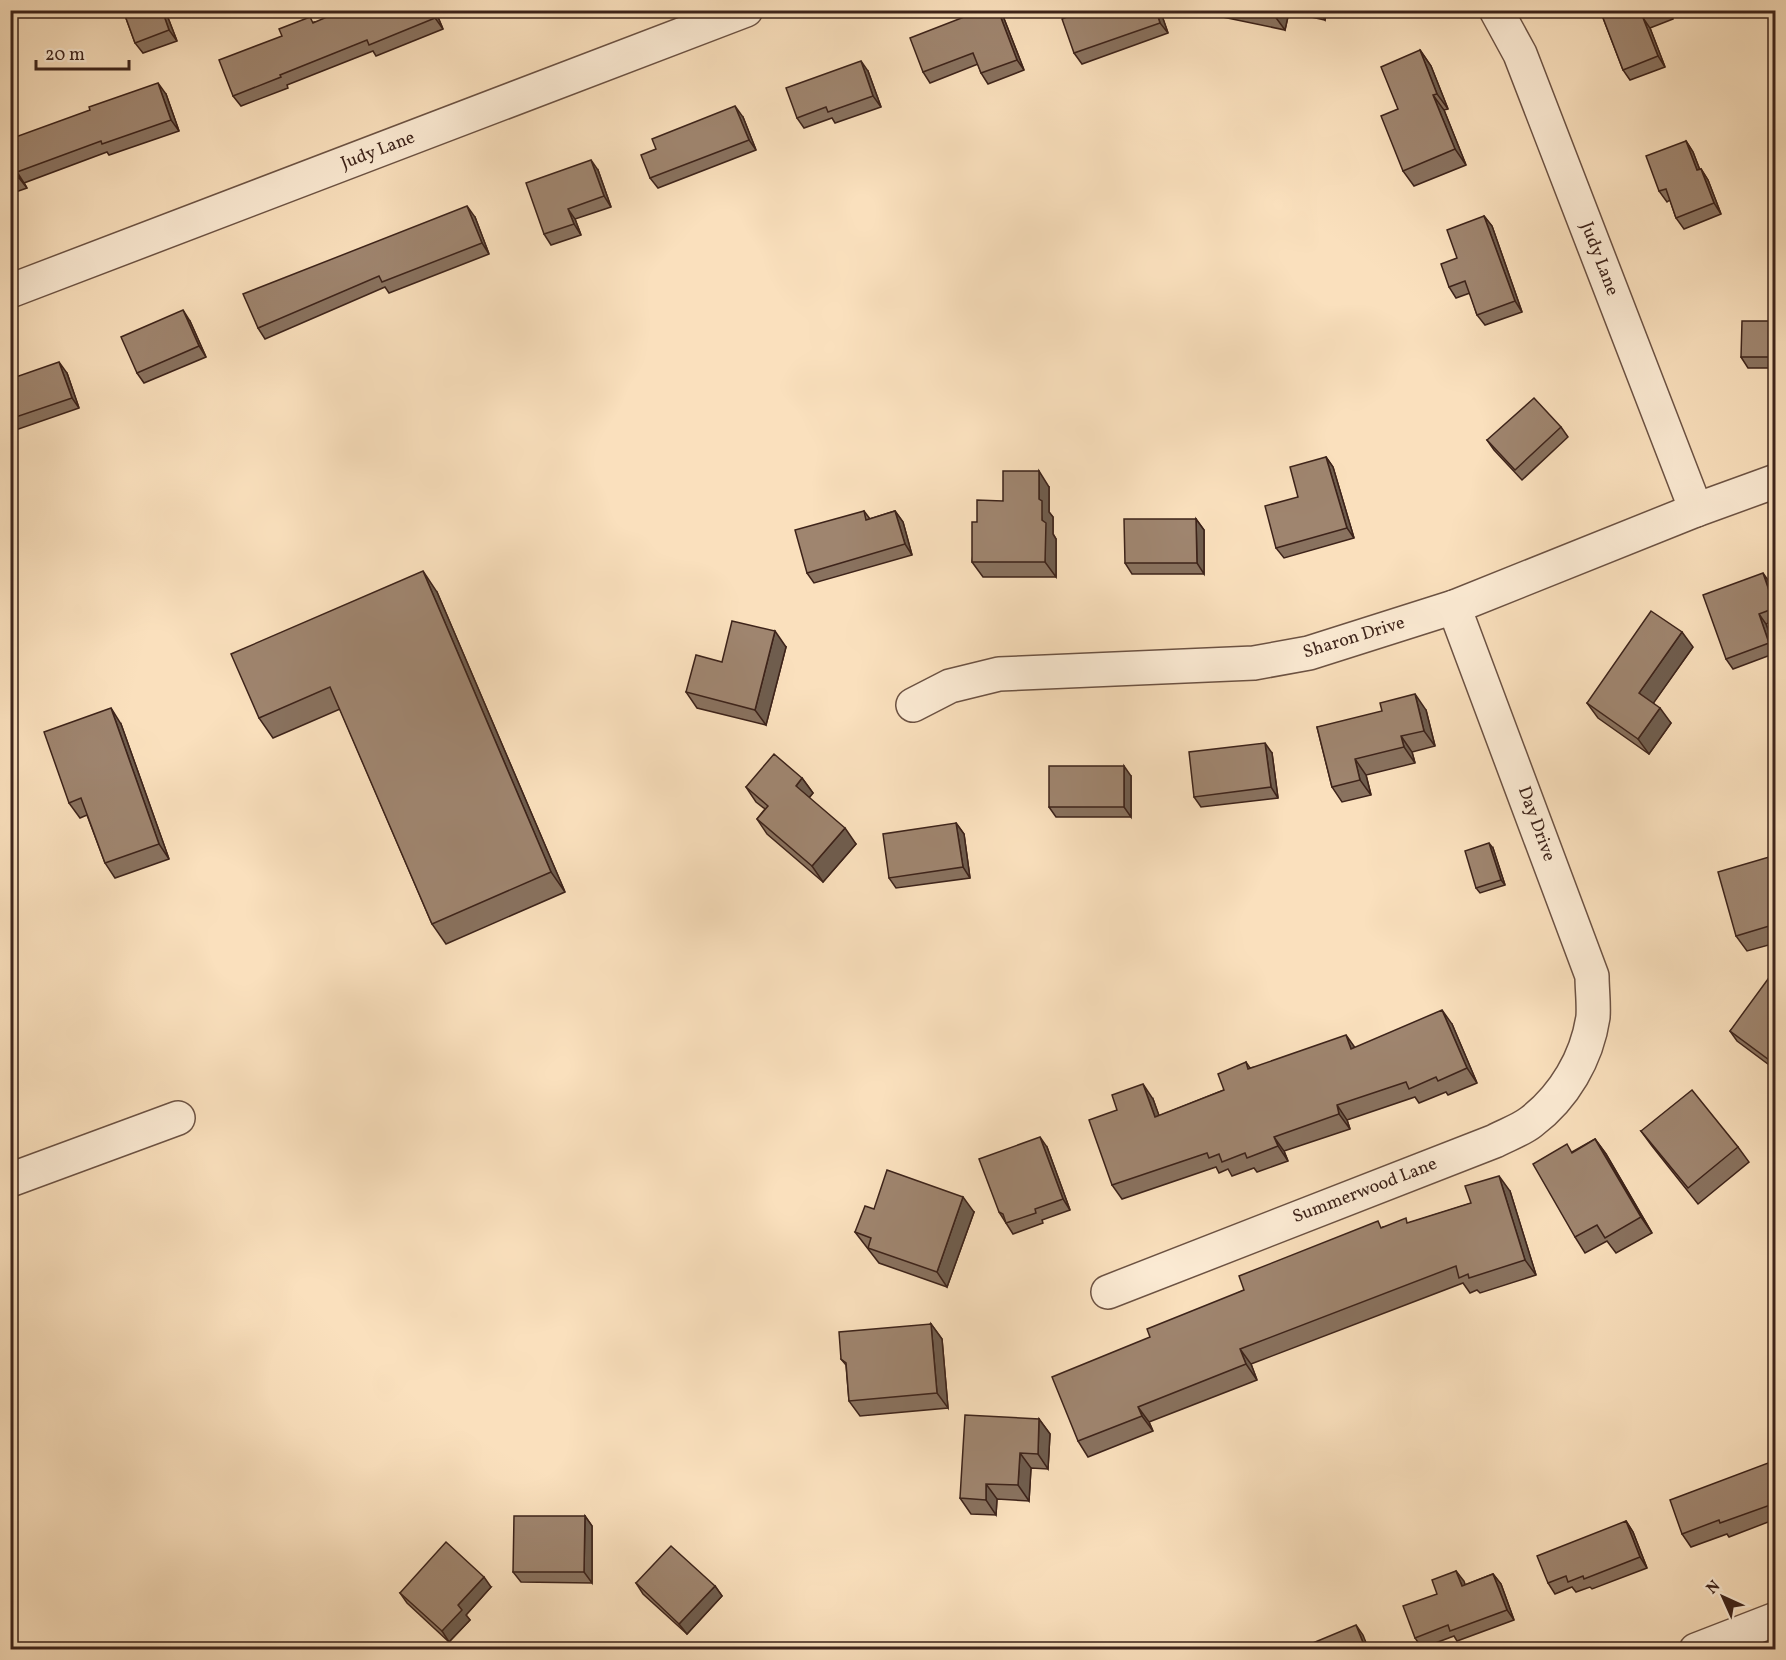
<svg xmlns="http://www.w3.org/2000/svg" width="1786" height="1660" viewBox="0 0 1786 1660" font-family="Vollkorn,serif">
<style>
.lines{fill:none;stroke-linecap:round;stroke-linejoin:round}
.street-casing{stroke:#6c5243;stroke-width:36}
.street{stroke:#fcebd4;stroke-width:33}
.wall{fill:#89725f;stroke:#3d231a;stroke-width:1.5}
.shaded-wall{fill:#6f5d4e;stroke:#3d231a;stroke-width:1.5}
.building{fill:#9f856f;stroke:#3d231a;stroke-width:1.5}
.labels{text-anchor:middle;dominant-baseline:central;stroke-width:6;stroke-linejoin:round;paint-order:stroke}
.street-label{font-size:18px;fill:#3d231a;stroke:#fcebd4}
</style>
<rect width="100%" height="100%" fill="#fae0bd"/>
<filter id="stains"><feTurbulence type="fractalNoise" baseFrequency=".00333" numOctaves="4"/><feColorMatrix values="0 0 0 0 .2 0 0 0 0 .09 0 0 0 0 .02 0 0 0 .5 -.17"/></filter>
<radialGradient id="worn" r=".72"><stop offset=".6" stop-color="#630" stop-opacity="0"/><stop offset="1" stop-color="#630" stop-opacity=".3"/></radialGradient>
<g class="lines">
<g class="street-casing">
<g id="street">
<path d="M1496,10l24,44 176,456"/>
<path d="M10,291l736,-281"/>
<path d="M913,705l37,-19 49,-12 255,-11 55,-10 145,-46 242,-97 80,-29"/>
<path d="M10,1180l168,-62"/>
<path d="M1108,1292l387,-151c11,-6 26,-11 36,-19 33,-25 56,-64 62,-105 1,-13 -1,-28 -1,-41l-138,-369"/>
<path d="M1696,1650l80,-31"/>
</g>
</g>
<use href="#street" class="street"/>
</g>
<g class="wall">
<path d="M123,10h42l12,31 -34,12 -8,-10z"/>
<path d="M435,10l8,19 -67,27 -3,-5 -86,34 1,3 -47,18 -8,-10 49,-60 32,-14z"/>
<path d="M1160,10l8,23 -86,31 -8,-11z"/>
<path d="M1214,10h113l-2,10 -36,-8 -4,18 -67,-14z"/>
<path d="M1600,10h70l3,9 -23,9 15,39 -35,13 -7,-10z"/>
<path d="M1003,16l21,54 -36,14 -7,-11 -3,-9 -48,19 -7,-11z"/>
<path d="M1420,50l11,16 17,43 -4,1 22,55 -52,21 -11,-15 -5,-62z"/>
<path d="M868,71l13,36 -46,16 -3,-5 -28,10 -7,-10z"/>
<path d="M166,94l13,37 -70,24 -2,-3 -83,31 3,5 -17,6v-55z"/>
<path d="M743,117l13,33 -98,38 -8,-10z"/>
<path d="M1686,141l7,11 7,18 1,-1 7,11 13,34 -37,15 -8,-11 -6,-18 -3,2 -8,-11z"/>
<path d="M598,170l13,37 -36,12 6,16 -30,10 -7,-11z"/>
<path d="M1484,216l8,10 30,86 -37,13 -8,-10 -7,-22 -14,5 -7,-11 8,-29z"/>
<path d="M475,217l14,37 -100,39 -4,-6 -120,52 -7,-11z"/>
<path d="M190,321l16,36 -62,26 -7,-10z"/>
<path d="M1776,321v47h-28l-7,-11z"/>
<path d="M67,373l12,35 -69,24v-53z"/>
<path d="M1561,427l7,10 -46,43 -28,-30 -7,-10z"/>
<path d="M1326,457l7,10 21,71 -70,20 -8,-10 22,-51z"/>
<path d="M1049,487v25l4,5v17l3,5v38h-73l-11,-15 5,-40 26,-21z"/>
<path d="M864,511l6,8 25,-8 8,11 9,33 -98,28 -7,-10z"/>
<path d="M1196,519l8,11v44h-72l-7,-11z"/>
<path d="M1770,583l6,16v21l-10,4 10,26v3l-43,16 -7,-10z"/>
<path d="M437,592l128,300 -119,52 -14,-20 -92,-215 -67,29 -14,-20z"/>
<path d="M786,647l-20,78 -69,-17 -11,-16 36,-30z"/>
<path d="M1693,647l-40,56 18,20 -22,31 -51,-36 -11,-15z"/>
<path d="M1426,710l9,36 -23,6 3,11 -49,12 5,20 -29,7 -10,-15 -15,-60z"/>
<path d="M121,724l48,135 -54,19 -10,-15 -18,-48 -7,3 -11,-15z"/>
<path d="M1272,753l6,45 -77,9 -7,-10z"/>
<path d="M1131,776v41h-75l-7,-10z"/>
<path d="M802,778l11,15 -4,5 47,46 -33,38 -56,-48 -10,-15 8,-10 -9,-7 -10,-15z"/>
<path d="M956,823l8,11 6,44 -74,10 -7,-10z"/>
<path d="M1493,848l12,37 -25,8 -4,-5z"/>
<path d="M1776,855v88l-29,8 -11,-15z"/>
<path d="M1776,984v86l-39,-29 -7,-10z"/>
<path d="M1452,1024l25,59 -29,12 -2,-3 -27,11 -4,-6 -68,23 3,9 -66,22 4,10 -31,11 -3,-4 -22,8 -4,-7 -9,4 -3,-6 -94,32 -10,-14 41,-86 6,17 65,-26 22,-28 4,6 105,-20z"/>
<path d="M1641,1131l97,16 11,15 -51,42 -46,-58z"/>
<path d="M1595,1139l11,15 46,79 -36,20 -9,-12 -22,12 -10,-16 -3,-85z"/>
<path d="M1047,1147l23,63 -28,10 1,3 -30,11 -14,-22z"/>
<path d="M1510,1191l26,84 -56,18 -3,-3 -7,3 -7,-10 -212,81 6,16 -108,42 4,9 -65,26 -10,-16 72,-104 94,-47 139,-63 26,-4z"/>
<path d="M974,1212l-27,75 -68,-24 -24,-31z"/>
<path d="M931,1324l11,15 6,69 -88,8 -11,-15 -3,-36 -5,-6z"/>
<path d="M1039,1419l11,15 -2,35 -17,-1 -2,33 -32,-2 -1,16 -25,-1 -11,-16z"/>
<path d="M1776,1460v59l-47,18 -2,-3 -36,13 -9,-13z"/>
<path d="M585,1516l7,10v57l-71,-1 -8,-10z"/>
<path d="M1626,1521l7,11 14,36 -55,21 -2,-2 -14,5 -4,-5 -17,7 -7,-11z"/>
<path d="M1456,1571l9,14 28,-11 8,10 13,36 -57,21 -3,-5 -32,12 -7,-10 22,-44z"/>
<path d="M636,1583l79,3 7,10 -35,38 -44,-40z"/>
<path d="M491,1587l-25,28 4,5 -21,22 -42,-39 -7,-10z"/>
</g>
<g class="shaded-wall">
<path d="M162,10h3l12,31 -8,-11z"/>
<path d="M432,10h3l8,19 -8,-11z"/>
<path d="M998,10h2l3,6 21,54 -7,-10z"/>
<path d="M1156,10h4l8,23 -8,-10z"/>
<path d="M1275,10h13l1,2 -4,18 -11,-15z"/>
<path d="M1319,10h8l-2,10z"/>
<path d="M1667,10h3l3,9z"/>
<path d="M1643,18l7,10 15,39 -7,-11z"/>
<path d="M1420,50l11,16 17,43 -11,-15z"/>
<path d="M861,61l7,10 13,36 -8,-11z"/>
<path d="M158,83l8,11 13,37 -8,-11z"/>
<path d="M1433,95l11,15 22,55 -11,-16z"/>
<path d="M735,106l8,11 13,33 -7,-10z"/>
<path d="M1686,141l7,11 11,29 -7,-11z"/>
<path d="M591,160l7,10 13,37 -7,-11z"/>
<path d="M1701,169l7,11 13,34 -7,-11z"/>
<path d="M17,172l7,11 3,5 -8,-10z"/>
<path d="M467,206l8,11 14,37 -7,-11z"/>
<path d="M568,209l7,10 6,16 -7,-11z"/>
<path d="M1484,216l8,10 30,86 -7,-11z"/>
<path d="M183,310l7,11 16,36 -7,-11z"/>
<path d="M59,362l8,11 12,35 -7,-10z"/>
<path d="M1326,457l7,10 21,71 -7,-10z"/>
<path d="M1039,471l10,16v25l4,5v17l3,5v38l-11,-15 -3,-42 -3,-21z"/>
<path d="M895,511l8,11 9,33 -7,-11z"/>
<path d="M1196,519l8,11v44l-7,-11z"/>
<path d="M423,571l14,21 128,300 -14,-20z"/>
<path d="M1763,573l7,10 6,16v9z"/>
<path d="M1759,614l7,10 10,27 -7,-8z"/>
<path d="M775,631l11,16 -20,78 -11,-15z"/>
<path d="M1682,632l11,15 -43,61 -11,-15z"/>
<path d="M1415,694l11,16 9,36 -11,-15z"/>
<path d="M111,708l10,16 48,135 -10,-15z"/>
<path d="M1660,708l11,15 -22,31 -11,-15z"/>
<path d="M1401,736l11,16 3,11 -11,-16z"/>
<path d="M1265,743l7,10 6,45 -7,-11z"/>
<path d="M1355,759l11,16 5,20 -11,-15z"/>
<path d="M1124,766l7,10v41l-7,-10z"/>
<path d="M802,778l11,15 -7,8 -10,-15z"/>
<path d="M956,823l8,11 6,44 -7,-11z"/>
<path d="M845,828l11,16 -33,38 -11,-16z"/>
<path d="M1489,843l4,5 12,37 -4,-5z"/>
<path d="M1442,1010l10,14 25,59 -10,-15z"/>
<path d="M1346,1035l10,14h-5z"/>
<path d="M1143,1084l10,15 12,33 -10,-15z"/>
<path d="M1337,1105l10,15 3,9 -11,-15z"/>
<path d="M1040,1137l7,10 23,63 -7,-11z"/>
<path d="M1274,1137l10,14 4,10 -10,-15z"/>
<path d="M1595,1139l11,15 46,79 -11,-16z"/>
<path d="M1499,1176l11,15 26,84 -11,-15z"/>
<path d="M963,1197l11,15 -27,75 -10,-15z"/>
<path d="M931,1324l11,15 6,69 -11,-15z"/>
<path d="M1240,1349l11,15 6,16 -11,-16z"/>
<path d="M1138,1407l11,15 4,9 -11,-15z"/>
<path d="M1039,1419l11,15 -2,35 -10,-15z"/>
<path d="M1020,1453l11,15 -2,33 -11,-16z"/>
<path d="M986,1484l11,15 -1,16 -10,-15z"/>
<path d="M585,1516l7,10v57l-8,-11z"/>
<path d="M1626,1521l7,11 14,36 -7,-11z"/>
<path d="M1456,1571l8,10 5,15 -7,-10z"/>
<path d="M1493,1574l8,10 13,36 -7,-10z"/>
<path d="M484,1577l7,10 -25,28 4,5 -21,22 -7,-11 16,-26z"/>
<path d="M715,1586l7,10 -35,38 -8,-10z"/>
<path d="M1356,1625l7,10 6,15h-3z"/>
</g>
<g class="building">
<path d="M123,10h39l7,20 -34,13z"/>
<path d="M343,10h89l3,8 -66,27 -2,-5 -87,35 1,2 -48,19 -14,-36 63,-24 -3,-7 31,-12 3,6z"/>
<path d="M982,10h16l19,50 -36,13 -8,-20 -50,19 -13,-34z"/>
<path d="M1085,10h71l4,13 -86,30 -12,-34z"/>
<path d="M1253,10h22l-1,5z"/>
<path d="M1600,10h61l-18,8 15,38 -35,14z"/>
<path d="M1420,50l17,44 -4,1 22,54 -52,22 -22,-55 17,-7 -17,-42z"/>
<path d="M861,61l12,35 -45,16 -2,-5 -29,11 -11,-30z"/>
<path d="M158,83l13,37 -69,24 -1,-3 -84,31 2,6 -9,3v-42l80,-29 -1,-3z"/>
<path d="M735,106l14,34 -99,38 -9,-23 15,-6 -4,-10z"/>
<path d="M1686,141l11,29 4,-1 13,34 -38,15 -10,-29 -7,2 -13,-35z"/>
<path d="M591,160l13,36 -36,13 6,15 -30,10 -18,-51z"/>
<path d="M467,206l15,37 -100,39 -3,-6 -121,52 -15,-34z"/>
<path d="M1484,216l31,85 -38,14 -12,-34 -16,6 -8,-23 16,-6 -10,-28z"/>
<path d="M183,310l16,36 -62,27 -16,-36z"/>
<path d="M1742,321h34v36h-35z"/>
<path d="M59,362l13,36 -62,21v-40z"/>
<path d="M1534,398l27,29 -46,43 -28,-30z"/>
<path d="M1326,457l21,71 -71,20 -11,-42 33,-9 -8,-30z"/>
<path d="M1003,471h36v28l3,2v19l4,3 -1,39h-73v-40h5v-22l26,1z"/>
<path d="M864,511l2,9 29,-9 10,33 -98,29 -12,-43z"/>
<path d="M1124,519h72l1,44h-72z"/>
<path d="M423,571l128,301 -119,52 -102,-237 -71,31 -28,-64z"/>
<path d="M1763,573l12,35 -16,6 10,29 -43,16 -23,-64z"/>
<path d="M1651,611l31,21 -43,61 21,15 -22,31 -51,-36z"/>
<path d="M732,621l43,10 -20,79 -69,-18 10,-37 26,7z"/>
<path d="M1415,694l9,37 -23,5 3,11 -49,12 5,21 -28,7 -15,-60 65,-16 -2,-8z"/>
<path d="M111,708l48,136 -54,19 -24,-65 -12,5 -25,-71z"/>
<path d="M1265,743l6,44 -77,10 -5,-45z"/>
<path d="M774,754l28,24 -6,8 49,42 -33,38 -55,-47 11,-13 -22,-19z"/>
<rect x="1049" y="766" width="75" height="41"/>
<path d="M956,823l7,44 -74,11 -6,-44z"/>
<path d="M1489,843l12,37 -25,8 -11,-37z"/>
<path d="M1776,855v69l-40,12 -18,-64z"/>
<path d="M1768,979l8,5v81l-46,-34z"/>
<path d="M1442,1010l25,58 -29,13 -2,-4 -27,12 -3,-7 -69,23 2,9 -65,23 4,9 -31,12 -2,-5 -23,9 -3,-8 -10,4 -2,-5 -95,32 -23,-65 28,-10 -5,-15 31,-11 12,33 69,-27 -6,-16 28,-12 2,7 98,-34 5,14z"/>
<path d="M1692,1090l46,57 -50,41 -47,-57z"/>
<path d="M1040,1137l23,62 -28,10 1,4 -30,10 -3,-9 -4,-2 -20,-53z"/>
<path d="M1595,1139l46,78 -36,21 -8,-13 -22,12 -42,-73 34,-20 5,9z"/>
<path d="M887,1170l76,27 -26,75 -69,-24 3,-10 -16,-6 10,-26 9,3z"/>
<path d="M1499,1176l26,84 -56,18 -1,-4 -9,4 -3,-12 -216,83 6,15 -108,43 4,9 -64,25 -26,-64 98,-40 -3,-8 97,-39 -5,-14 139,-55 3,7 25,-10 1,5 64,-20 -6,-17z"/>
<path d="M931,1324l6,69 -88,8 -3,-38 -5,-4 -2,-27z"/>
<path d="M965,1415l74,4 -1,35 -18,-1 -2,32 -32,-1v16l-26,-2z"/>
<path d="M1776,1460v32l-3,1 3,5v5l-56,20 -1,-3 -37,14 -12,-34z"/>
<path d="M514,1516h71l-1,56h-71z"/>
<path d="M1626,1521l14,36 -56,22 -1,-3 -15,6 -2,-6 -18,7 -11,-27z"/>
<path d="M446,1542l38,35 -26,28 4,5 -20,21 -42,-38z"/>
<path d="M671,1546l44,40 -36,38 -43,-41z"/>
<path d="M1456,1571l6,15 31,-12 14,36 -57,21 -2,-6 -33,13 -12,-32 34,-12 -5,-14z"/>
<path d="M1356,1625l10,25h-70z"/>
</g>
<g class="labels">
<g class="street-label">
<text transform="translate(378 151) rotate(-21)">Judy Lane</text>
<text transform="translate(1599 259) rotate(69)">Judy Lane</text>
<text transform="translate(1354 638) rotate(-17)">Sharon Drive</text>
<text transform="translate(1536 824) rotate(70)">Day Drive</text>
<text transform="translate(1365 1191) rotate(-21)">Summerwood Lane</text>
</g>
</g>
<rect width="1786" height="1660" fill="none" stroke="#fae0bd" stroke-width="36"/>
<rect x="12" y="12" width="1762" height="1636" fill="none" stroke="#3d231a" stroke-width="3"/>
<rect x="18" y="18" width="1750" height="1624" fill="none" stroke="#3d231a" stroke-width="1.5"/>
<g transform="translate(1723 1597) rotate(315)" stroke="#fcebd4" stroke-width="4.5" paint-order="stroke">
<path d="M0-4.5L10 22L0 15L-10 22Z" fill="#3d231a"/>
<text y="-9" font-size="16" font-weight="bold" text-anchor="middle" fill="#3d231a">N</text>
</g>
<path d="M36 60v9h93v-9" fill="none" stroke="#3d231a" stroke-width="3"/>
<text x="45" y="60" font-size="18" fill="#3d231a" stroke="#fcebd4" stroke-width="4.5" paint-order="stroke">20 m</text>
<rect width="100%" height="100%" filter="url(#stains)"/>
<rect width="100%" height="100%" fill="url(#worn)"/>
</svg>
